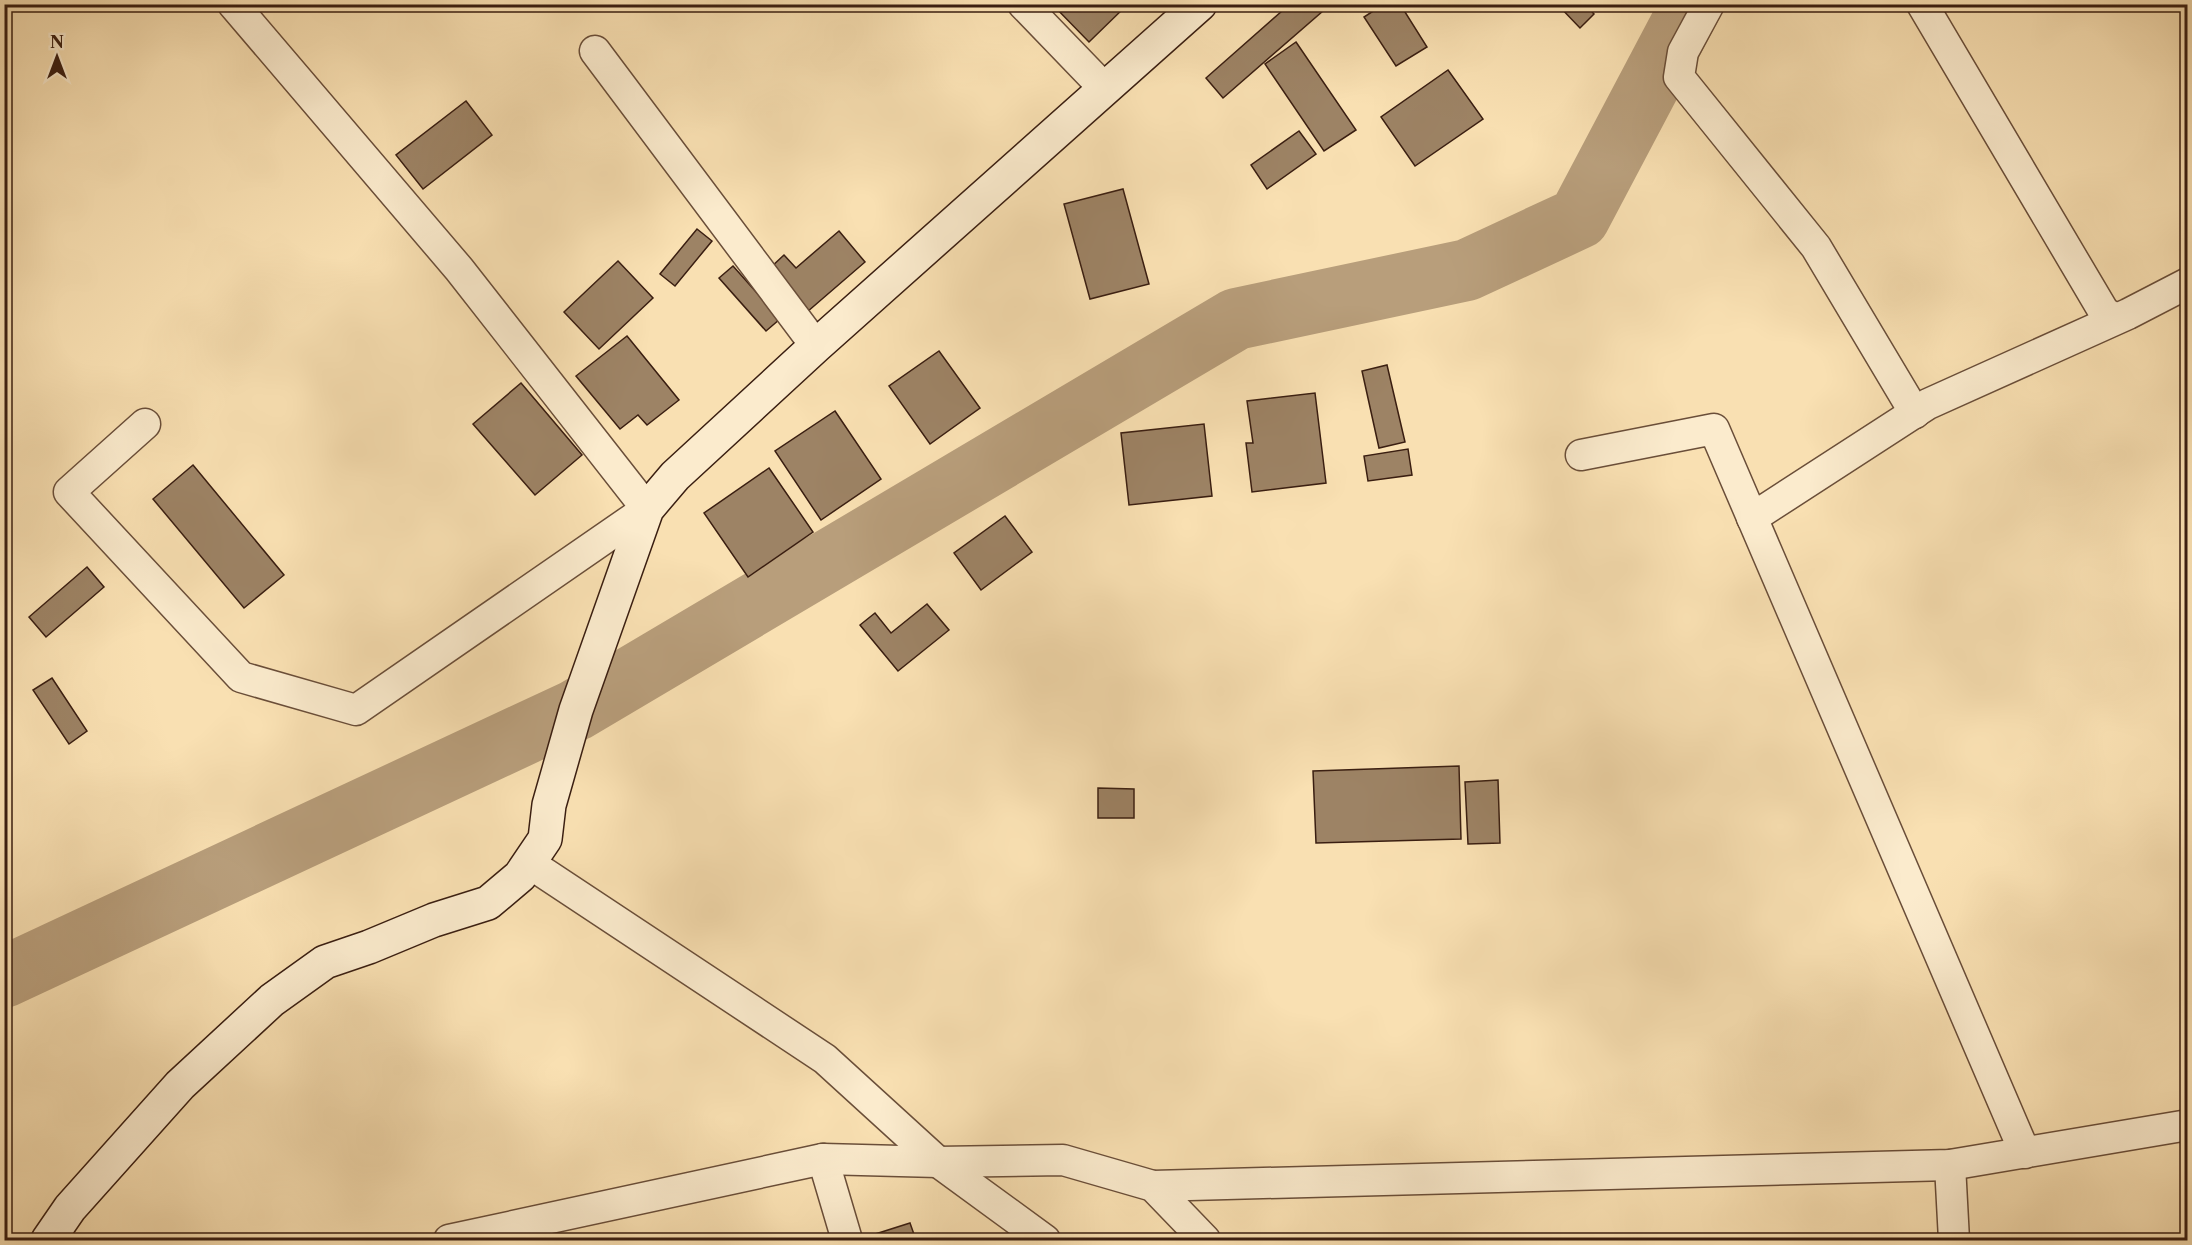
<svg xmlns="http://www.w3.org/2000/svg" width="2192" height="1245" viewBox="0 0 2192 1245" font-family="'Libre Caslon Text',serif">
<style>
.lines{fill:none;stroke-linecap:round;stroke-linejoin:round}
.river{stroke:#b89e7b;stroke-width:62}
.building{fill:#9d8365;stroke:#3a1e11;stroke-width:1.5}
.street-casing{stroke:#6a4e39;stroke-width:33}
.secondary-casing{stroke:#3a1e11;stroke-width:36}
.street{stroke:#fbebcd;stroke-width:30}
.secondary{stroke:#fbebcd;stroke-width:33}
</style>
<rect width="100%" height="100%" fill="#f9e0b2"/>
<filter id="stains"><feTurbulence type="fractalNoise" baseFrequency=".00333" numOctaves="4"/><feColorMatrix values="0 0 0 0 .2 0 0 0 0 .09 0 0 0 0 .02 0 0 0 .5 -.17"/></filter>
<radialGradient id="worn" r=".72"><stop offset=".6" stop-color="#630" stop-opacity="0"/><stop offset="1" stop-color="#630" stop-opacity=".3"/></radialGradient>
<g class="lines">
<path class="river" d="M4,977l572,-267 660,-391 231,-49 112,-52 113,-214"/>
</g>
<g class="building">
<path d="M1052,4h76l-39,38z"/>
<path d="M1290,4h41l-108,94 -17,-20z"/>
<path d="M1384,4h16l27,43 -31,19 -32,-49z"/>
<path d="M1557,4h28l9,10 -14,14z"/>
<path d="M1296,42l60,88 -32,21 -59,-87z"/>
<path d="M1448,70l35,49 -68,47 -34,-49z"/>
<path d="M466,101l26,34 -69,54 -27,-34z"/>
<path d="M1299,131l17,23 -49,35 -16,-24z"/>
<path d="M1123,189l26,95 -59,15 -26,-95z"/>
<path d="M697,229l15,12 -37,45 -15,-12z"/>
<path d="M839,231l26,31 -58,50 -38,-43 15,-14 12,13z"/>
<path d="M618,261l35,37 -54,51 -35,-37z"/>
<path d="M733,266l47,53 -14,12 -47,-53z"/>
<path d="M627,336l52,64 -32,25 -9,-10 -18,14 -44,-53z"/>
<path d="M939,351l41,57 -50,36 -41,-58z"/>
<path d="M1387,365l18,77 -26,6 -17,-77z"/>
<path d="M521,383l61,72 -47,40 -62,-71z"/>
<path d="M1315,393l11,90 -74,9 -6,-49h7l-6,-42z"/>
<path d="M835,411l46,68 -60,41 -46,-69z"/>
<path d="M1204,424l8,72 -83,9 -8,-72z"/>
<path d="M1408,449l4,26 -44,6 -4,-25z"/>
<path d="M193,465l91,110 -40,33 -91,-109z"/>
<path d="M769,468l44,64 -65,45 -44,-64z"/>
<path d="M1005,516l27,36 -51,38 -27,-37z"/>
<path d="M87,567l17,20 -58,50 -17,-20z"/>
<path d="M927,604l22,26 -51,41 -38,-46 15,-12 16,20z"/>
<path d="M52,678l35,53 -18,13 -36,-54z"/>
<path d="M1459,766l2,73 -145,4 -3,-72z"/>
<path d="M1498,780l2,63 -32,1 -3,-62z"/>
<path d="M1098,788l36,1v29h-36z"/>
<path d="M910,1223l6,17h-48l-2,-3z"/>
</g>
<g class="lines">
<g class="street-casing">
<g id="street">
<path d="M1023,4l82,85"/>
<path d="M1709,4l-26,48 -4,25 137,170 99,166"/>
<path d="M1922,4l182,308 11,7"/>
<path d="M595,51l221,295"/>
<path d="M145,424l-76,68 172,185 115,33 291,-201 -188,-240 -226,-265"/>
<path d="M1581,455l133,-26 311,724"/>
<path d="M1752,518l176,-114 200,-90 60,-31"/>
<path d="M529,863l296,196 113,103 107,78"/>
<path d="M823,1159l24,81"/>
<path d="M1950,1165l4,75"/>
<path d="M1153,1186l797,-21 238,-40"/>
<path d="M449,1240l374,-81 115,3 125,-2 90,26 52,54"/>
</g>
</g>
<g class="secondary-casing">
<path id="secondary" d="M48,1240l22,-32 110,-123 92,-85 53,-38 44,-15 65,-27 54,-17 32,-27 25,-37 4,-34 27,-95 71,-201 28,-33 141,-130 384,-342"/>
</g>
<use href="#street" class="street"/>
<use href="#secondary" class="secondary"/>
</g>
<rect width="2192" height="1245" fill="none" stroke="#f9e0b2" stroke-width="24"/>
<rect x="6" y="6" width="2180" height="1233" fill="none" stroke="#3a1e11" stroke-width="3"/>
<rect x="12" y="12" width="2168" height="1221" fill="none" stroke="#3a1e11" stroke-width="1.5"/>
<g transform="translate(57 57)" stroke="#fbebcd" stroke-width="4.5" paint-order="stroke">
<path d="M0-4.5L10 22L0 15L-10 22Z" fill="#3a1e11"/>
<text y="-9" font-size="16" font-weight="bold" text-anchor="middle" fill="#3a1e11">N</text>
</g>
<rect width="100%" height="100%" filter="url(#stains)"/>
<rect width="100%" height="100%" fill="url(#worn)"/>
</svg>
